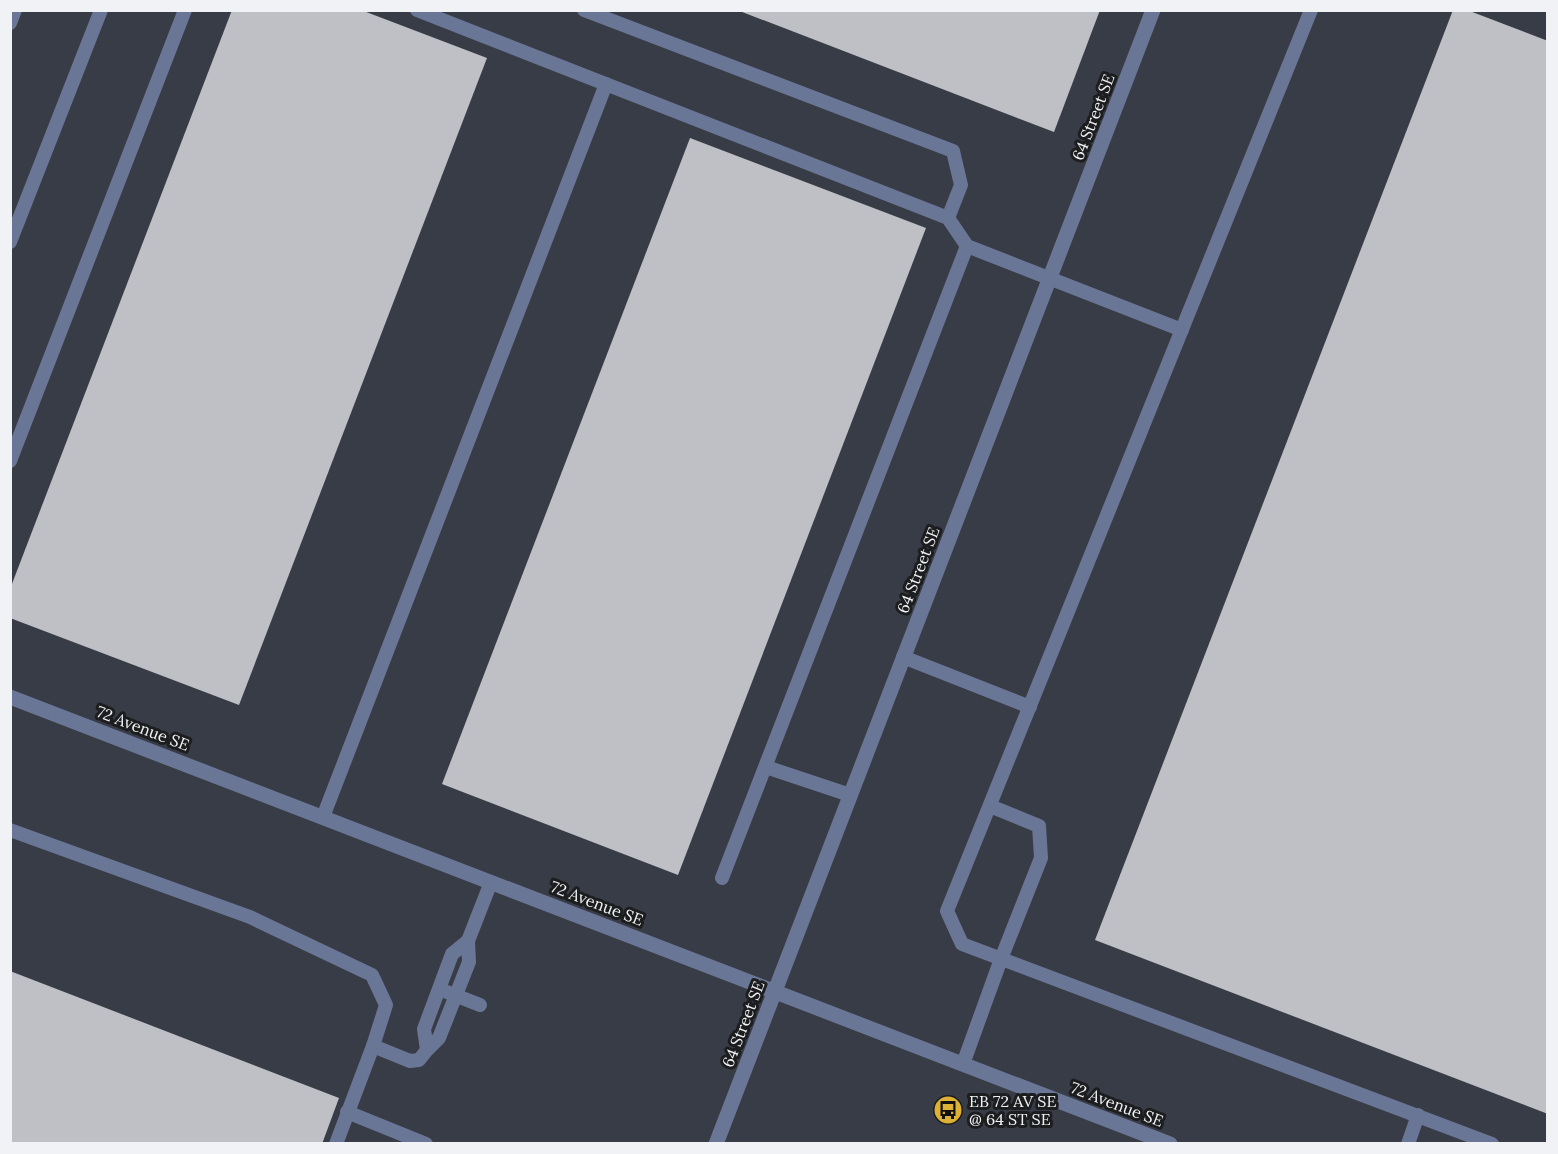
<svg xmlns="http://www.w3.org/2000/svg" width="1558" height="1154" viewBox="0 0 1558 1154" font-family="Lora,serif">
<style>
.built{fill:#383c46}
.building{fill:#bec0c6}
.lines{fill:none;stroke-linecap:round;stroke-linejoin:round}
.service{stroke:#6a7695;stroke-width:14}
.minor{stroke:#6a7695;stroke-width:15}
.tertiary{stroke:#6a7695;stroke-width:15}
.labels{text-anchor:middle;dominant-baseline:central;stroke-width:6;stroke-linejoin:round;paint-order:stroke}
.street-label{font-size:16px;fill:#f1f2f5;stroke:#1c1d1f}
.poi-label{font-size:16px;fill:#f1f2f5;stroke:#1c1d1f;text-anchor:start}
</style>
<rect width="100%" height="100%" fill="#333539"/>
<rect class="built" x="11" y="11" width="1536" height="1132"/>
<g class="building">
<path d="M232,10h129l126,48 -248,647 -229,-87v-29z"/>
<path d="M737,10h363l-46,122z"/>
<path d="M1453,10h14l81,31v1073l-453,-174z"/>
<path d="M690,138l236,90 -248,647 -236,-91z"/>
<path d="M10,971l329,127 -17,46h-312z"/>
</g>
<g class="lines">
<g class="service">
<path d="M417,10l531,208 19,28 215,84"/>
<path d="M584,10l369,141 8,34 -13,33"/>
<path d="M1311,10l-364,901 15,33 530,200"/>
<path d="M10,23l5,-13"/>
<path d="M10,242l91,-232"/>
<path d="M10,461l175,-451"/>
<path d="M903,657l127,50"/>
<path d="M766,767l84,28"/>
<path d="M323,817l283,-733"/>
<path d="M10,830l240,87 122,58 14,30 -13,41 -37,98"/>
<path d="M722,878l245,-632"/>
<path d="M468,941l23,-59"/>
<path d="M447,992l33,13"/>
<path d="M373,1046l37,15 9,-1 8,-10 12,-12 30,-76 -1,-21 -16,13 -28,75 3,21"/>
<path d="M963,1064l38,-105 40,-101 -2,-32 -49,-20"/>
<path d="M347,1112l79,32"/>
<path d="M1408,1144l10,-29"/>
</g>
<path class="minor" d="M716,1144l437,-1134"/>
<path class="tertiary" d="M10,697l1160,447"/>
</g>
<defs>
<g id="bus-disc" transform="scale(1.5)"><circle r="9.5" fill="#ddb133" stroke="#1c1d1f"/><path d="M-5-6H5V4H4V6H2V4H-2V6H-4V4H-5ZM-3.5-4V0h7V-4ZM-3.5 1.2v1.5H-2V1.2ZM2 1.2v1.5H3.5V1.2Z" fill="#111"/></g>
</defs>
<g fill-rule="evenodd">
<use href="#bus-disc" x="948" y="1110"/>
</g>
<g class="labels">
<g class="street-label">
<text transform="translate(1093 117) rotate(-69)">64 Street SE</text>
<text transform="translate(918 570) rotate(-69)">64 Street SE</text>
<text transform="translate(143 728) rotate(21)">72 Avenue SE</text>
<text transform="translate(597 903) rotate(21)">72 Avenue SE</text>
<text transform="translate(743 1024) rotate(-69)">64 Street SE</text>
<text transform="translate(1117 1104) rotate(21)">72 Avenue SE</text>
</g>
<g class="poi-label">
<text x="969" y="1101">EB 72 AV SE<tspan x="969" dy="18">@ 64 ST SE</tspan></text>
</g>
</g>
<rect width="1558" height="1154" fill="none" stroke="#f1f2f5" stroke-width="24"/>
</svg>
